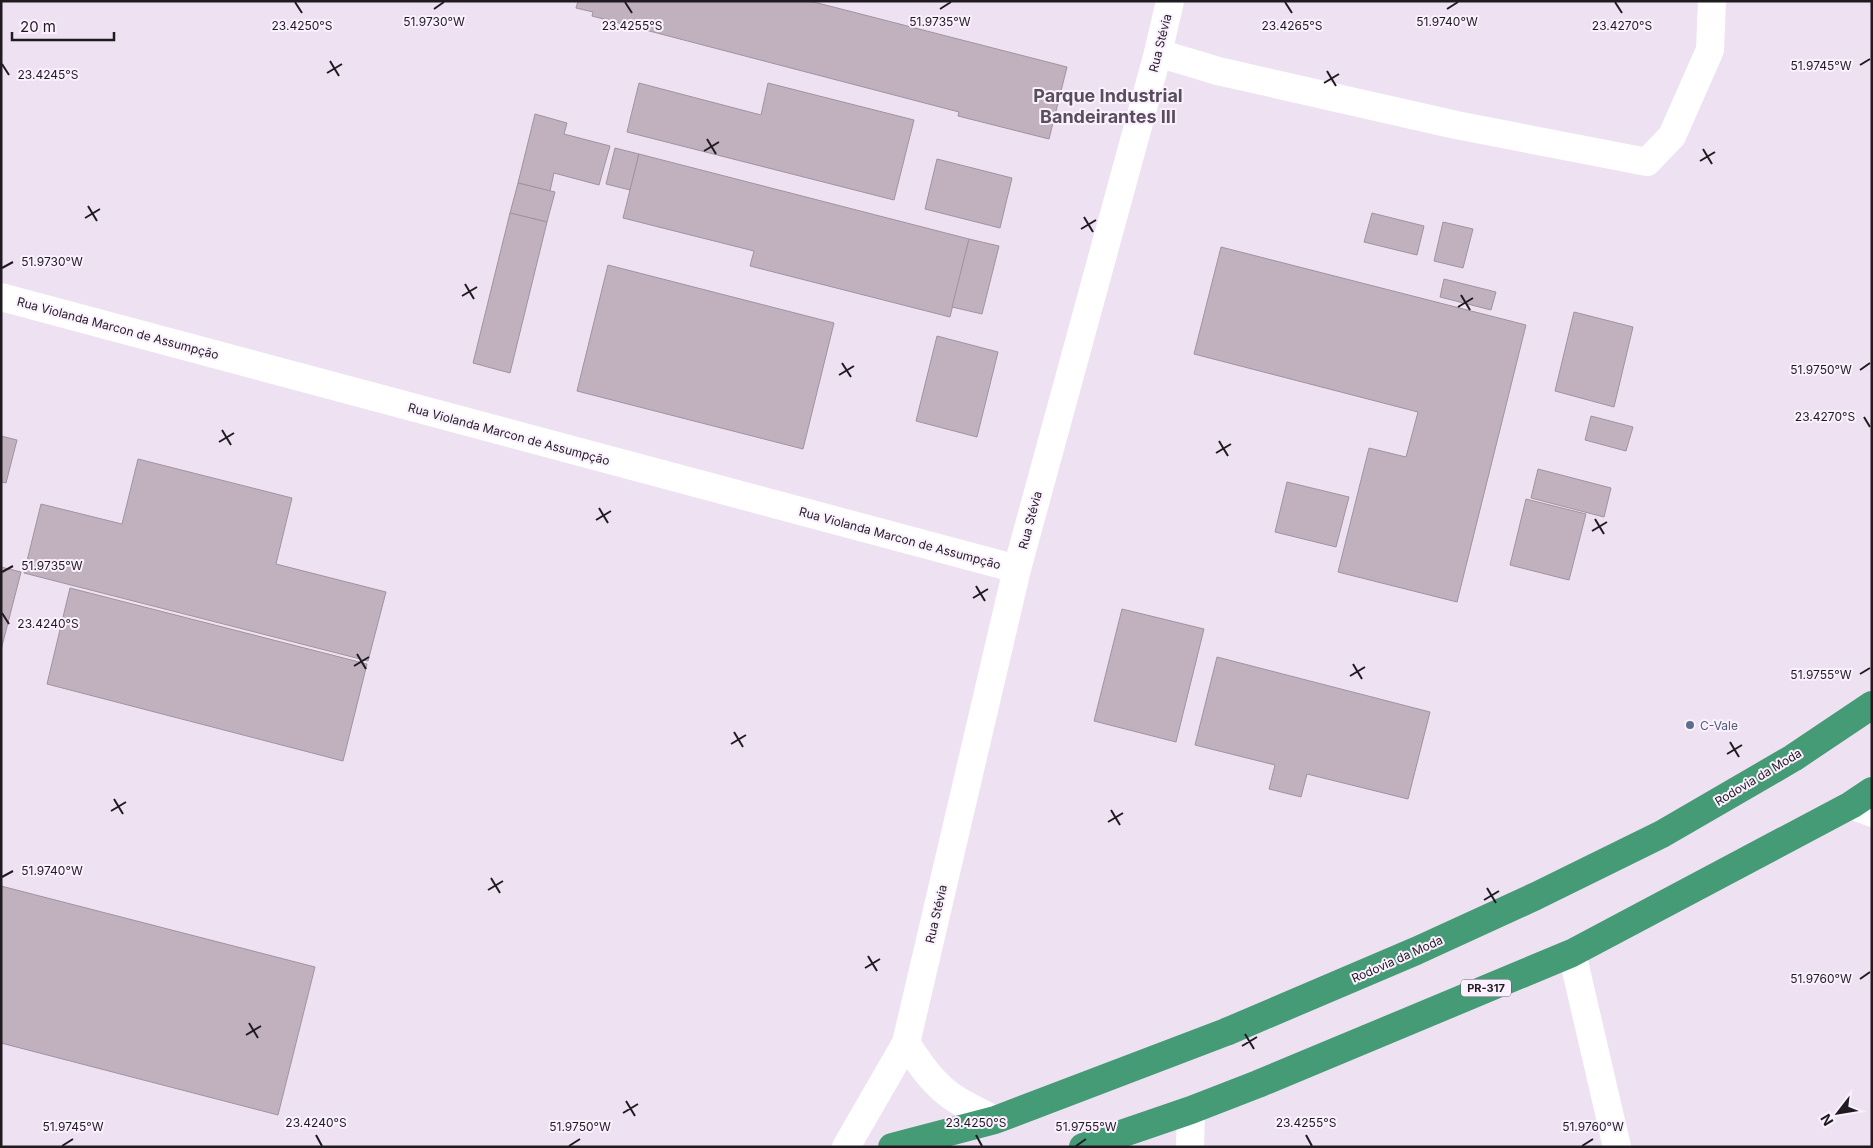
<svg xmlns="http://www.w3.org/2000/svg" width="1873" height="1148" viewBox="0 0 1873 1148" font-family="Inter,sans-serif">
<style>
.building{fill:#c1b1bf;stroke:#a1929f}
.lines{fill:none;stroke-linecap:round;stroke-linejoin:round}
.minor{stroke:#fff;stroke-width:28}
.highway{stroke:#449b75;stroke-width:28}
.ticks{fill:none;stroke:#201b21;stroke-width:2}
.service-dot{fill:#5c6f8a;stroke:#faf0fe;stroke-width:2}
.labels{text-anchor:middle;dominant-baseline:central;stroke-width:4;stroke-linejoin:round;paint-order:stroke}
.shield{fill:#faf0fe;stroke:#615b63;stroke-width:1}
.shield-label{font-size:11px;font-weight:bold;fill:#201b21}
.street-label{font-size:12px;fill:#201b21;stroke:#faf0fe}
.service-label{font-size:12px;fill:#4e5e75;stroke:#faf0fe;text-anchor:start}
.district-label{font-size:18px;font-weight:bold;fill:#584e5c;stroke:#faf0fe}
.ticks-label{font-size:12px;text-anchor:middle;fill:#201b21;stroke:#faf0fe;stroke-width:4;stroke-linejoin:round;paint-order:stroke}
</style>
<rect width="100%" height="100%" fill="#eee2f2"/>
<g class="building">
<path d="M578,1h232l257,66 -18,72 -91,-23 1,-4 -367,-96 1,-4 -17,-4z"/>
<path d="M639,83l122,32 7,-32 146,37 -20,80 -267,-68z"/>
<path d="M535,114l32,9 -3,11 46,12 -11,39 -45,-12 -4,18 -32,-8z"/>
<path d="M615,148l24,6 -9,36 -24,-6z"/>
<path d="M639,154l330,85 -19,78 -200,-51 4,-15 -131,-33z"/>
<path d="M937,159l75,19 -12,50 -75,-19z"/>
<path d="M518,183l37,9 -8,30 -37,-9z"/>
<path d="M510,213l37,9 -37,151 -37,-10z"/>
<path d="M1372,213l52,13 -7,29 -53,-13z"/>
<path d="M1443,222l30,7 -10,39 -29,-7z"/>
<path d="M969,239l30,7 -17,68 -30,-7z"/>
<path d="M1221,247l305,78 -69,277 -119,-30 31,-124 37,9 12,-45 -224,-58z"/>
<path d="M608,265l226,58 -31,126 -226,-58z"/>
<path d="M1444,279l52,13 -5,18 -51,-13z"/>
<path d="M1574,312l59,15 -19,80 -59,-16z"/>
<path d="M937,336l61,16 -21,85 -61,-16z"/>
<path d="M1591,416l42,11 -7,24 -41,-11z"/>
<path d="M1,436l16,4 -11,43 -5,-1z"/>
<path d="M138,459l154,39 -16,66 110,28 -18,69 -344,-88 17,-69 81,20z"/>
<path d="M1538,469l73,19 -7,29 -73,-19z"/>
<path d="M1287,482l62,15 -13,50 -61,-15z"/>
<path d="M1526,499l60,15 -17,66 -59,-15z"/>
<path d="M1,567l20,5 -20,78z"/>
<path d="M70,588l297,76 -24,97 -296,-77z"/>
<path d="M1122,609l82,20 -28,113 -82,-21z"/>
<path d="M1217,657l213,55 -22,87 -101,-25 -6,23 -32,-8 6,-24 -80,-20z"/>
<path d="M1,886l314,81 -37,148 -277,-72z"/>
</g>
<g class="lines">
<g class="minor">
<path d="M1158,53l60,18 238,54 191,37 25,-26 38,-86 2,-49"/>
<path d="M1,297l1016,272"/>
<path d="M1851,805l21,8"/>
<path d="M1572,953l45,194"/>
<path d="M906,1043c14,21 27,41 48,55 12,8 28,15 41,22"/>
<path d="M846,1147l60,-104 111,-474 141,-516 12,-52"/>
<path d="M1190,1147l1,-37"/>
</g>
<g class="highway">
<path d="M892,1147l103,-27 231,-88 190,-81 120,-55 126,-62 131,-76 79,-53"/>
<path d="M1083,1147l108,-37 67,-26 314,-131 279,-148 21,-14"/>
</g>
</g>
<path class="ticks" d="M295,2l7,11M625,2l7,11M1285,2l7,11M1615,2l7,11M434,9l10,-7M940,9l11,-7M1447,9l11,-7M330,61l9,15M2,64l7,11M1860,65l10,-6M1327,71l9,15M327,73l15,-9M1324,83l15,-9M707,139l9,15M1703,149l9,15M704,151l15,-9M1700,161l15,-9M88,206l9,15M1084,217l9,15M85,218l15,-9M1081,229l15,-9M2,268l11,-6M465,284l9,15M1461,295l9,15M462,296l15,-9M1458,307l15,-9M842,363l9,14M1860,370l10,-7M839,375l15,-9M1864,417l6,10M222,430l9,15M1219,441l9,15M219,442l15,-9M1216,453l15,-9M599,508l9,15M1595,519l9,15M596,520l15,-9M1592,531l15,-9M2,572l11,-6M976,586l9,15M973,598l15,-9M2,613l7,11M357,654l9,15M1353,664l9,15M354,666l15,-9M1860,674l10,-6M1350,676l15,-9M734,732l9,15M1730,742l9,15M731,744l15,-9M1727,754l15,-9M114,799l9,15M1111,810l9,15M111,811l15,-9M1108,822l15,-9M2,877l11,-6M491,878l9,15M1487,888l9,15M488,890l15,-9M1484,900l15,-9M868,956l9,15M865,968l15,-9M1860,979l10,-7M249,1023l9,15M1245,1034l9,15M246,1035l15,-9M1242,1046l15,-9M626,1101l9,15M623,1113l15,-9M316,1135l6,11M976,1135l6,11M1306,1135l6,11M62,1146l11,-7M569,1146l11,-7M1076,1146l10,-7M1582,1146l11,-7"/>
<circle class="service-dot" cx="1690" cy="725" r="5"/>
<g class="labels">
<rect class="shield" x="1461" y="979.5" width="50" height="17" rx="4"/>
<g class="shield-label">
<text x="1486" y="988">PR-317</text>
</g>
<g class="street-label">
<text transform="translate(1160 43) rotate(-76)">Rua Stévia</text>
<text transform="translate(118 328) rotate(15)">Rua Violanda Marcon de Assumpção</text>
<text transform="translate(509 434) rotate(15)">Rua Violanda Marcon de Assumpção</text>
<text transform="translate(1030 520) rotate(-75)">Rua Stévia</text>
<text transform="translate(900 538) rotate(15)">Rua Violanda Marcon de Assumpção</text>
<text transform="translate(1758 777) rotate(-31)">Rodovia da Moda</text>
<text transform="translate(936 914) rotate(-77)">Rua Stévia</text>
<text transform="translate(1397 959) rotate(-24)">Rodovia da Moda</text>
</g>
<g class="service-label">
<text x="1700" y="725">C-Vale</text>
</g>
<g class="district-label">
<text x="1108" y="95">Parque Industrial<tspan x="1108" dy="21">Bandeirantes III</tspan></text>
</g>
</g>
<g class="ticks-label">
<text x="1447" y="26">51.9740°W</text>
<text x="434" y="26">51.9730°W</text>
<text x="940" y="26">51.9735°W</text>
<text x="1292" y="30">23.4265°S</text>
<text x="1622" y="30">23.4270°S</text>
<text x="302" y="30">23.4250°S</text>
<text x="632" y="30">23.4255°S</text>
<text x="1821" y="70">51.9745°W</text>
<text x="48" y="79">23.4245°S</text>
<text x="52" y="266">51.9730°W</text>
<text x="1821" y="374">51.9750°W</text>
<text x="1825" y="421">23.4270°S</text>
<text x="52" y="570">51.9735°W</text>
<text x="48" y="628">23.4240°S</text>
<text x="1821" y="679">51.9755°W</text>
<text x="52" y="875">51.9740°W</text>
<text x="1821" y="983">51.9760°W</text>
<text x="316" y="1127">23.4240°S</text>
<text x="976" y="1127">23.4250°S</text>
<text x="1306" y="1127">23.4255°S</text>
<text x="73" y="1131">51.9745°W</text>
<text x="580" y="1131">51.9750°W</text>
<text x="1086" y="1131">51.9755°W</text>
<text x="1593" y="1131">51.9760°W</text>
</g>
<rect width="1873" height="1148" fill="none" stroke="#201b21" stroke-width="5"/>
<g transform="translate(1838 1113) rotate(239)" stroke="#faf0fe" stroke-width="4" paint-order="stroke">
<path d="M0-4L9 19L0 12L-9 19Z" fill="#201b21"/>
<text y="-8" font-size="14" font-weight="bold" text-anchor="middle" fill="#201b21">N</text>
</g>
<path d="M12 32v8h102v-8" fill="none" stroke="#201b21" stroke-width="2.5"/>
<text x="20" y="32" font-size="15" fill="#201b21" stroke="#faf0fe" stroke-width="4" paint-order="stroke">20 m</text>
</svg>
